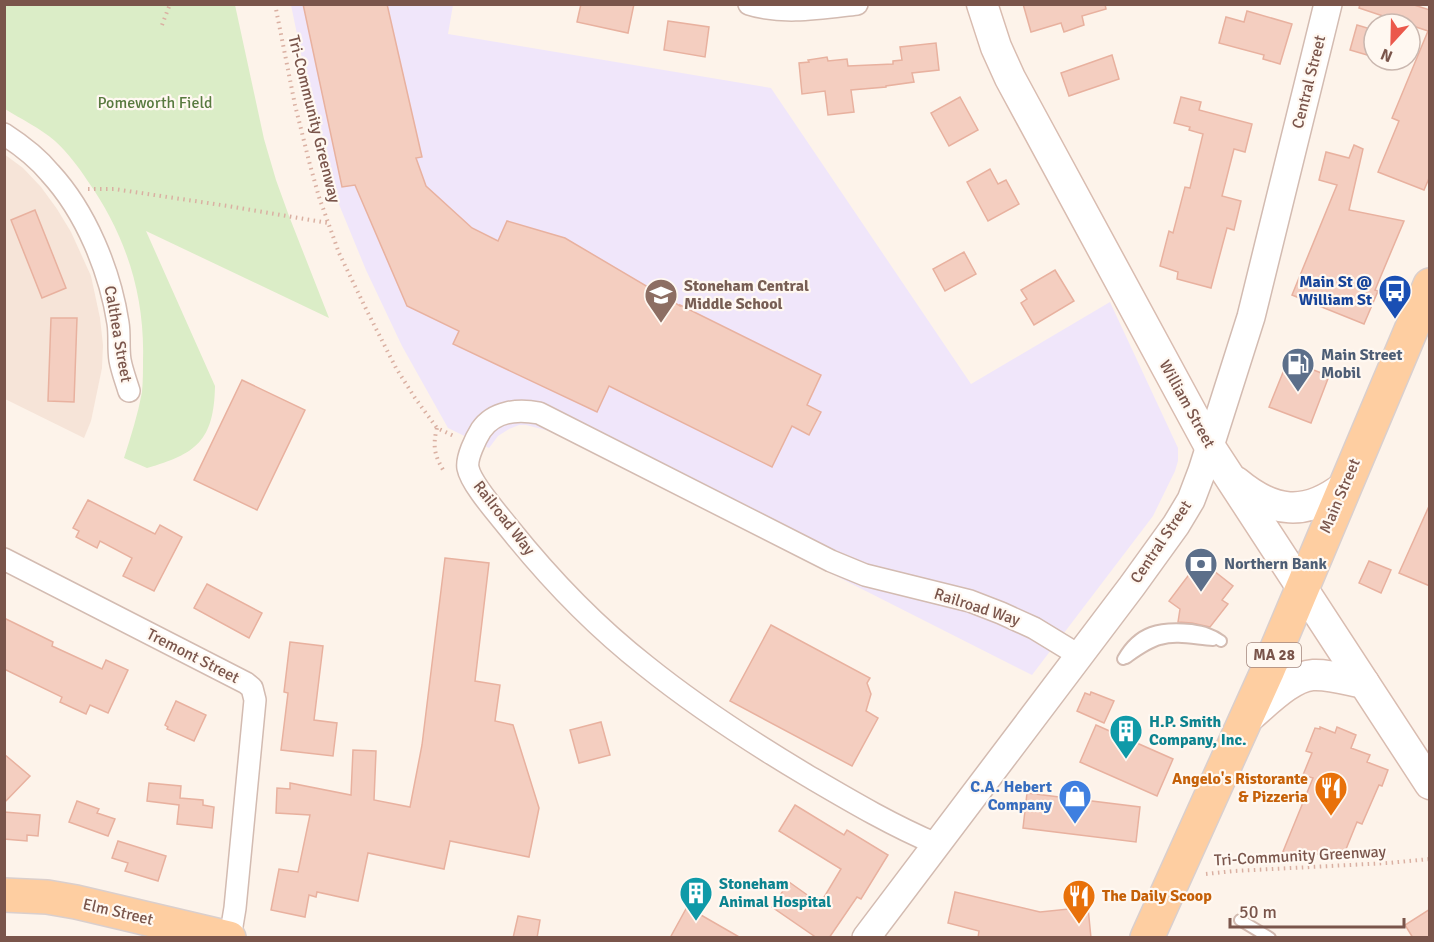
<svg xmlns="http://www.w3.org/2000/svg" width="1434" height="942" viewBox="0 0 1434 942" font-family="Signika,sans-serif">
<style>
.residential{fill:#f6e4d8}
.education{fill:#f0e6fa}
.green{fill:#dbedc7}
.building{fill:#f4cec0;stroke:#e8b19f;stroke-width:1.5}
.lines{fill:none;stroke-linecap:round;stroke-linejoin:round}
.service-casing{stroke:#d3bbb1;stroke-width:14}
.minor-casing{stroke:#d3bbb1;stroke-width:24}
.tertiary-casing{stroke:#d3bbb1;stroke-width:30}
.secondary-casing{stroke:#d9bcb0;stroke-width:33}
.primary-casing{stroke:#dacfcd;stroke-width:36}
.path{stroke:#dab0a2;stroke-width:4;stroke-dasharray:1.5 4.5;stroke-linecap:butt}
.service{stroke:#fff;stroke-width:10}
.minor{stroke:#fff;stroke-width:21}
.tertiary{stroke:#fff;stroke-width:27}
.secondary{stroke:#fff;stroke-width:30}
.primary{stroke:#fecea1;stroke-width:33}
.labels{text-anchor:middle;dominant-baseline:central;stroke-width:4.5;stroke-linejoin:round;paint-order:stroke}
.shield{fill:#fff8f1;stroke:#a2867d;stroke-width:1.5}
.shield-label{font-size:15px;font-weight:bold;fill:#7a554b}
.street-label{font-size:16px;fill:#7a554b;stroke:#fff8f1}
.park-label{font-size:16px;fill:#587a3f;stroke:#fff8f1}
.transit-label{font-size:16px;font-weight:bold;fill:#164399;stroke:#fff8f1;text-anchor:end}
.education-label{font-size:16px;font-weight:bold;fill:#785e54;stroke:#fff8f1;text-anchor:start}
.service-label{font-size:16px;font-weight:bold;fill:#4e5e75;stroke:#fff8f1;text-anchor:start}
.culture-label{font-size:16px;font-weight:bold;fill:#0d838f;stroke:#fff8f1;text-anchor:start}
.food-label{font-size:16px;font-weight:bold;fill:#c56008;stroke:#fff8f1;text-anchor:end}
.shop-label{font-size:16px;font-weight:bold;fill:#366cbe;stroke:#fff8f1;text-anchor:end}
</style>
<rect width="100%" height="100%" fill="#fdf3ea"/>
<path class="residential" d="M4,154l19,14 18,19 16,22 14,23 20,44 9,42 3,27 -1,23 -11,53 -7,17 -79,-39z"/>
<path class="education" d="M291,5h162l-5,29 323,54 200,296 139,-82 68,146v13l-3,10 -22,45 -121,159 -483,-244 -23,-6h-7l-10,4 -11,7 -9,12 -41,-20 -46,-82 -36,-76 -28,-68 -21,-71z"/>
<path class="green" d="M5,4l230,1 29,134 12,41 13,36 40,102 -183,-87 69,155c-1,55 -19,68 -68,82l-23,-10c7,-22 14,-44 18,-66 1,-11 1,-22 1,-32 2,-66 -18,-127 -56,-180 -9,-14 -20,-28 -32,-39 -15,-13 -34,-22 -50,-32z"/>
<g class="building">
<path d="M303,4h84l35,153 -6,1 10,28 46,42 26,13 9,-20 58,17 115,68v-1l141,70 -14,30 14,7 -12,23 -17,-9 -20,41 -163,-81 -12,26 -144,-68 6,-13 -52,-25 -52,-121 -13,2z"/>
<path d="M581,4h53l-6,29 -51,-11z"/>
<path d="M1023,4h82l1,5 -24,7 2,9 -20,7 -3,-9 -30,9z"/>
<path d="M1360,4h51l19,6v166l-6,14 -46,-18 21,-51 -7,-3 36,-87 -69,-23z"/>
<path d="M1247,11l45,13 -12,40 -17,-5 1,-4 -45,-12 7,-26 18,5z"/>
<path d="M668,21l41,6 -4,30 -41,-7z"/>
<path d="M1357,25l17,5v27l-24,-7z"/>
<path d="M936,43l3,27 -27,3 2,9 -28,4v1l-35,3 3,22 -26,3 -3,-24 -23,3 -3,-31 10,-1 -1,-2 19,-3 1,4 19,-2 1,7 45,-2v-3l9,-1 -2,-13z"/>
<path d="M1112,55l7,24 -50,17 -8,-23z"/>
<path d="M960,97l18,33 -29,16 -18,-33z"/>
<path d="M1181,97l20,5 -2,8 53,14 -7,28 -11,-3 -12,47 19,5 -7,29 -7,-2 -16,60 -34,-9 1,-7 -18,-6 9,-35 4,2 12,-46 5,1 13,-54 -14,-4 1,-3 -16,-4z"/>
<path d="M1354,145l9,4 -14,61 55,11 -29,69 3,1 -14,33 -72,-29 45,-110 -18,-5 7,-28 23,6z"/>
<path d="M990,169l8,15 8,-4 13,24 -31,17 -21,-39z"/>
<path d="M35,210l31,78 -24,10 -31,-78z"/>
<path d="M964,252l12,22 -31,17 -12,-22z"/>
<path d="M1055,270l19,31 -40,24 -13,-22 6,-4 -6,-9z"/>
<path d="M51,318h26l-3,84 -26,-1z"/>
<path d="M1288,360l41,16 -18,47 -42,-16z"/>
<path d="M242,380l63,30 -48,100 -63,-30z"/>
<path d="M88,500l67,34 5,-9 22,12 -28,54 -31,-15 9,-18 -32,-17 -3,7 -21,-11 3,-6 -6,-3z"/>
<path d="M1430,504v82l-31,-13z"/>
<path d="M445,558l44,5 -14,118 25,4 -5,36 18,4 26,83 -10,49 -79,-16 -6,28 -76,-16 -10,48 -41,-9 -1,5 -7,-2 -4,22 -34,-7 8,-41 19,3 12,-57 -34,-2 1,-25 13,1v-6l61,12 2,-45 23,1 -2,49 36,7 12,-62z"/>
<path d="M1200,560l33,26 -11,14 6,4 -18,23 -18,-4 -14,-1 2,-13 -11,-8z"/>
<path d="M1369,561l22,9 -10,23 -22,-10z"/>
<path d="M207,584l55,29 -13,25 -55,-30z"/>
<path d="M4,618l49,24 -1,4 50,23 4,-9 22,10 -20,43 -18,-8 -4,9 -26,-12 2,-5 -58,-28z"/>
<path d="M771,625l99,53 -3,5 4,11 -5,17 12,7 -26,48 -122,-65z"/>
<path d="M290,642l33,4 -9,74 23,3 -4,33 -52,-6 7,-57 -4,-1z"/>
<path d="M1091,692l23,9 -10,22 -27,-12 8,-18 5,2z"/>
<path d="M176,701l30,14 -12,26 -27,-12 1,-2 -3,-2z"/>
<path d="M601,722l9,33 -31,8 -9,-33z"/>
<path d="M1096,725l77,34 -16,37 -77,-34z"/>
<path d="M1320,727l15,6 2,-6 19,8 -5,13 19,7 -3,7 21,8 -6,16 -3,-1 -17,39 -5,-2 -13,32h-62l31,-76 -10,-3 9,-22 -6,-2 9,-23 5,1z"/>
<path d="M4,754l26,22 -26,27z"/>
<path d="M149,783l32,3 -1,12 23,2v5l11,2 -2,21 -35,-4 2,-19 -32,-4z"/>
<path d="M1027,793l113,14 -4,35 -113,-14z"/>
<path d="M77,801l22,8 -2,4 18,6 -7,17 -39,-14z"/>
<path d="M795,805l49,30 3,-5 41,25 -27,44 -4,-2 -28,41h-12l-45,-31 17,-25 31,22 21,-35 -62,-38z"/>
<path d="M4,812l36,3 -2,21 -11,-1v6l-23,-2z"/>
<path d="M118,841l48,15 -8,25 -33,-10 3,-8 -16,-5z"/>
<path d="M955,892l85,20 48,-5 3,31h-113l1,-7 -31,-8z"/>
<path d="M687,907l54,31h-71z"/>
<path d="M1430,909v29h-17l-8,-13z"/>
<path d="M518,916l22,4 -3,18h-24z"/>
</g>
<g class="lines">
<g class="service-casing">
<g id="service">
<path d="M1126,658c10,-7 22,-16 34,-19 16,-5 36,0 53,1"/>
<path d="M1123,659c16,-28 37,-32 68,-29 12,2 21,4 30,11"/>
<path d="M1240,920l30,18"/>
</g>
</g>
<g class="minor-casing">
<g id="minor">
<path d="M749,4c34,11 73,4 108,0"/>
<path d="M4,134c17,11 33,23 46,39 36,39 60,98 68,150 2,12 0,25 2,37 2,11 6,21 9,31"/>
<path d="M4,559l242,124 6,5 3,12 -20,208 -5,30"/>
<path d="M936,844c-45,-19 -87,-44 -128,-68 -57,-34 -111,-69 -162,-110 -51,-40 -97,-88 -137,-138 -11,-14 -38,-44 -41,-60 -2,-10 8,-30 13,-38 13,-19 37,-21 58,-17l292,148 34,14 105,26 31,12 33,15 46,28"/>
</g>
</g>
<g class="tertiary-casing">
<path id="tertiary" d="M866,938l266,-352 44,-61 15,-25 11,-29 49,-154 77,-313"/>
</g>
<g class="secondary-casing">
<g id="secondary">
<path d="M982,4l14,43 14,31 200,369 220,337"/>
<path d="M1236,482c37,31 69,35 108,5"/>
<path d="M1244,721c18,-14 46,-45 69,-46 17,-1 35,5 51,8"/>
</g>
</g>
<g class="primary-casing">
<g id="primary">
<path d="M4,895l43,2 29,5 153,36"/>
<path d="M1147,938l120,-266 163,-387"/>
</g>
</g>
<g class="path">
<path d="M275,4l20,101 15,60 9,32 20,56 28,58 29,57 19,30 22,30 19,9"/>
<path d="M162,25l8,-21"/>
<path d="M88,189h26l114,17 100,17"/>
<path d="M437,428c-5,19 -2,29 8,45"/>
<path d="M1206,874l28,-3 154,-8 42,-4"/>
</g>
<use href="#service" class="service"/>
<use href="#minor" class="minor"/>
<use href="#tertiary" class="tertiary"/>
<use href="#secondary" class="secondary"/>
<use href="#primary" class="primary"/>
</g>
<defs>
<g id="bus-pin" transform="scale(1.725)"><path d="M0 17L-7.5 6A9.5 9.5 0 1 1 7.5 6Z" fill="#1a4fb4" stroke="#fff8f1"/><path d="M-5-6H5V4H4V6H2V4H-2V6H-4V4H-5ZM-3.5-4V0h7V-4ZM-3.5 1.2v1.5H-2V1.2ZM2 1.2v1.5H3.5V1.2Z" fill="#fff"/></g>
<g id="school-pin" transform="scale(1.725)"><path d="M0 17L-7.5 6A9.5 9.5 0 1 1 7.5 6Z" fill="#8d6e63" stroke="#fff8f1"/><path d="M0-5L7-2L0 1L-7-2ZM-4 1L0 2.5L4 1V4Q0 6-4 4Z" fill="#fff"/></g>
<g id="fuel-pin" transform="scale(1.725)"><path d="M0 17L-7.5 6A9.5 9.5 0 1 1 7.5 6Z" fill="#5c6f8a" stroke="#fff8f1"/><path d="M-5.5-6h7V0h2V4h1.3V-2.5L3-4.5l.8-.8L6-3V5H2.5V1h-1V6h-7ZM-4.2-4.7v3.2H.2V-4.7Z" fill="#fff"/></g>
<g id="bank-pin" transform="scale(1.725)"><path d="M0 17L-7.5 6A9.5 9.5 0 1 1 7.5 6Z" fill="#5c6f8a" stroke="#fff8f1"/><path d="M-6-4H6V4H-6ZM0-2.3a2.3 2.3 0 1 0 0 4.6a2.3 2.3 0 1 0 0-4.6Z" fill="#fff"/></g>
<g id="building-pin" transform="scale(1.725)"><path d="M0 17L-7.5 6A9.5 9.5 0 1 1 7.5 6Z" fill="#0f9aa8" stroke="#fff8f1"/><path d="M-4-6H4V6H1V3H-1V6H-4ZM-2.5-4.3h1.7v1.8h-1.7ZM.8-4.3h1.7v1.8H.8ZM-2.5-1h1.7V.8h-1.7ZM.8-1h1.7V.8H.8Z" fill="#fff"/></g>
<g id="restaurant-pin" transform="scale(1.725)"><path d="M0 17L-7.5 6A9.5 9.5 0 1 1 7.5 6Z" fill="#e8710a" stroke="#fff8f1"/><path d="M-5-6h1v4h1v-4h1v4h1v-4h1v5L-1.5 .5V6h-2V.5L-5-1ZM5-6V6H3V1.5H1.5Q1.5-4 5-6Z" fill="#fff"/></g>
<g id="shop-pin" transform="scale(1.725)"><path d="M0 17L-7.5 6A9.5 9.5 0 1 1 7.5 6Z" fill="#3f7fe0" stroke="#fff8f1"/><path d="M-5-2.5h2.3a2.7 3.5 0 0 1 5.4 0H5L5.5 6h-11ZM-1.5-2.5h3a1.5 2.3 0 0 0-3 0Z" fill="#fff"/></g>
</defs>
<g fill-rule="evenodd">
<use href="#bus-pin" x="1395" y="291"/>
<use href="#school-pin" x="661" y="295"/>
<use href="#fuel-pin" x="1298" y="364"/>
<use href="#bank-pin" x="1201" y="564"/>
<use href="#building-pin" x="1126" y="731"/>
<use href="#restaurant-pin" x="1331" y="788"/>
<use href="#shop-pin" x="1075" y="796"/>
<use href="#building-pin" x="696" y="893"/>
<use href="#restaurant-pin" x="1079" y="896"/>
</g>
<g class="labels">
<rect class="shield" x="1247" y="643" width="54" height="24" rx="4.5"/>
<g class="shield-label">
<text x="1274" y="655">MA 28</text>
</g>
<g class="street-label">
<text transform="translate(1309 82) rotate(-76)">Central Street</text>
<text transform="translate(314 119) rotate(76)">Tri-Community Greenway</text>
<text transform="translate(118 334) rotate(80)">Calthea Street</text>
<text transform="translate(1187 404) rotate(61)">William Street</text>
<text transform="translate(1340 496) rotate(-67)">Main Street</text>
<text transform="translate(504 518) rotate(52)">Railroad Way</text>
<text transform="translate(1161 542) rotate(-56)">Central Street</text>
<text transform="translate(977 607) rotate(18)">Railroad Way</text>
<text transform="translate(193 656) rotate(27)">Tremont Street</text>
<text transform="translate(1300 856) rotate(-3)">Tri-Community Greenway</text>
<text transform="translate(118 912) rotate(13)">Elm Street</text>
</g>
<g class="park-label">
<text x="155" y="103">Pomeworth Field</text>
</g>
<g class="transit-label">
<text x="1372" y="282">Main St @<tspan x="1372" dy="18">William St</tspan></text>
</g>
<g class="education-label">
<text x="684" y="286">Stoneham Central<tspan x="684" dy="18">Middle School</tspan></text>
</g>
<g class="service-label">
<text x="1321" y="355">Main Street<tspan x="1321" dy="18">Mobil</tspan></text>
<text x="1224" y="564">Northern Bank</text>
</g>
<g class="culture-label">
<text x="1149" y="722">H.P. Smith<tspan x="1149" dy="18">Company, Inc.</tspan></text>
<text x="719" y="884">Stoneham<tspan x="719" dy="18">Animal Hospital</tspan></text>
</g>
<g class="food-label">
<text x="1308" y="779">Angelo's Ristorante<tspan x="1308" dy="18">&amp; Pizzeria</tspan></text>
<text x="1102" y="896" text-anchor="start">The Daily Scoop</text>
</g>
<g class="shop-label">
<text x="1052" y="787">C.A. Hebert<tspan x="1052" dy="18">Company</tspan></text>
</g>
</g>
<rect width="1434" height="942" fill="none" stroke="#7a554b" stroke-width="12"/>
<g transform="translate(1392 42) rotate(202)"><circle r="28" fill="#fff8f1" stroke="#cab7af" stroke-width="1.5"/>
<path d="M0-4.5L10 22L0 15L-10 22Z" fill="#eb584b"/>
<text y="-9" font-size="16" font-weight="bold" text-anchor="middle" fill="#7a554b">N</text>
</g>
<path d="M1230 918v9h174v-9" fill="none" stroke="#7a554b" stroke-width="3"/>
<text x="1239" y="918" font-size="18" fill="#7a554b" stroke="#fff8f1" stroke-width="4.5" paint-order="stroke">50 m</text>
</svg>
